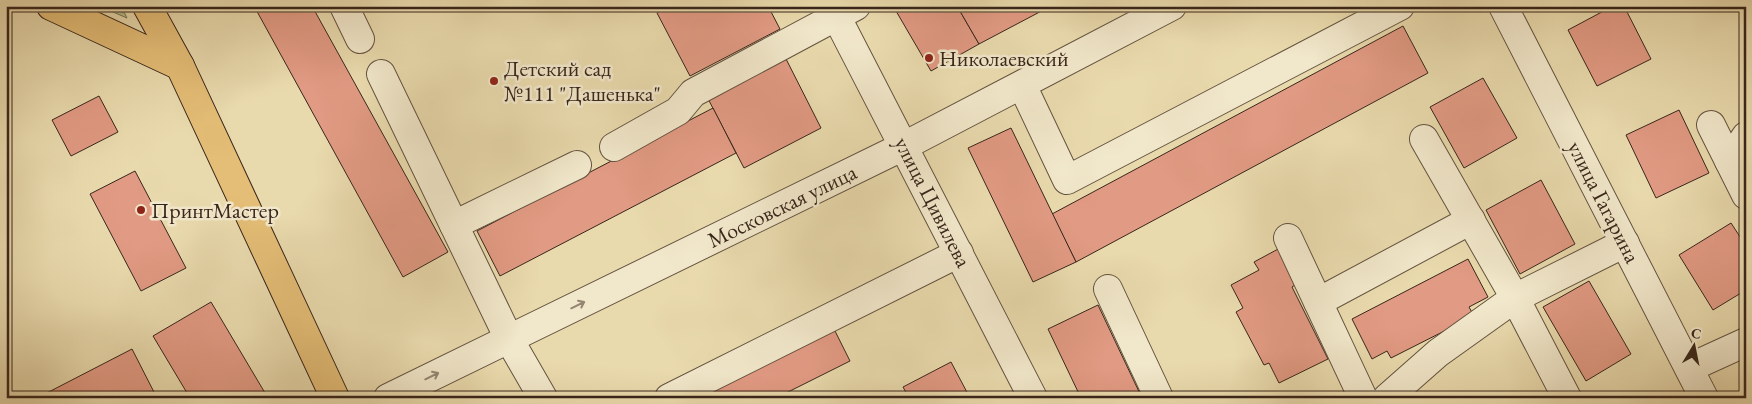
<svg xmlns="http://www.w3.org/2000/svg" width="1752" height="404" viewBox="0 0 1752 404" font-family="'EB Garamond',serif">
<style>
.grass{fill:url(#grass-dots);stroke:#747454}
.building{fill:#e19a83;stroke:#38261b}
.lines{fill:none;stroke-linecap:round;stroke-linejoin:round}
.minor-casing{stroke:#645340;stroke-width:30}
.major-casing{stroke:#38261b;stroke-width:30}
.minor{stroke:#f1e7ca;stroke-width:28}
.major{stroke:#e4bd76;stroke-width:28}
.oneway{stroke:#948672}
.poi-dot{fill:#8f2418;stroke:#f1e7ca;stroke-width:2}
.labels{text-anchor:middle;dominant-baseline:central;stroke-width:5;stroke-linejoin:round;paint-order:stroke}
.poi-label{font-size:22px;fill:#38261b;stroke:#f1e7ca;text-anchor:start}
.street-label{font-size:22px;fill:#38261b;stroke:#f1e7ca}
</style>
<defs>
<pattern id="grass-dots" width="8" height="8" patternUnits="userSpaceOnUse" patternTransform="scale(1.25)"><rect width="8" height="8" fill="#b1c18e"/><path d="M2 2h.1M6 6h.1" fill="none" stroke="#919d73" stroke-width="1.8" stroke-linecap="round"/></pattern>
</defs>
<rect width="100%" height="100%" fill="#e9daad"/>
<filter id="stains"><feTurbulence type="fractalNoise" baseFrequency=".004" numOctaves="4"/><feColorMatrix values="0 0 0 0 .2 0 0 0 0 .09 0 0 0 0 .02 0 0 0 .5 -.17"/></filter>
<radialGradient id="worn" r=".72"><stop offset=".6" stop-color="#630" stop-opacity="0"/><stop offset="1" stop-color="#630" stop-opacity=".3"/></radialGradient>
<path class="grass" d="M99,6h22l6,12z"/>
<g class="building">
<path d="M254,6h58l136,246 -45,25z"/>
<path d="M670,6h98l12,23 -90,47 -33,-63z"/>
<path d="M904,6h53l22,38 -48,27 -35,-60z"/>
<path d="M957,6h94l-72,38z"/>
<path d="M1613,6h11l27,53 -54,27 -29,-56z"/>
<path d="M1403,26l25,47 -352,189 -24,-48z"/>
<path d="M783,53l38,75 -77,40 -39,-75z"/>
<path d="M1483,78l34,60 -53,30 -34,-61z"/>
<path d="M99,96l19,36 -47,24 -19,-36z"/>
<path d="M713,108l23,45 -236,123 -23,-45z"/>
<path d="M1679,110l30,63 -53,25 -30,-63z"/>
<path d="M1011,128l65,134 -43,20 -65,-134z"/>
<path d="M135,171l51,97 -45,23 -51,-97z"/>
<path d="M1541,180l34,64 -55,30 -34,-64z"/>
<path d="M1731,223l15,23v44l-33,20 -34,-55z"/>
<path d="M1280,248l18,35 -6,4 36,72 -49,24 -10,-20 -5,2 -28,-53 7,-4 -12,-23 28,-15 -5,-8z"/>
<path d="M1468,259l20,38 -19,10 5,9 -83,42 -4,-7 -15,8 -20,-40z"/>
<path d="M1589,281l42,73 -45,27 -43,-74z"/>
<path d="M211,302l57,96h-78l-37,-62z"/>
<path d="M1098,305l44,93h-61l-33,-69z"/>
<path d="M830,321l20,40 -74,37h-100z"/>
<path d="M132,349l24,47 -3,2h-116z"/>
<path d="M951,362l19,36h-61l-6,-11z"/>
</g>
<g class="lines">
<g class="minor-casing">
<g id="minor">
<path d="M344,6l16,33"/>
<path d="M831,6l202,392"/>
<path d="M1503,6l201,392"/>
<path d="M381,74l128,265 34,59"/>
<path d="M1022,85l45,95 333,-174"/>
<path d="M1711,125l35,70"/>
<path d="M1424,139l91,159 52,100"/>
<path d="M614,147l64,-36 15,-18 163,-87"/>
<path d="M1729,161l17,-25"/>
<path d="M454,225l123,-60"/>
<path d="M1288,238l75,160"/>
<path d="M1108,289l51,109"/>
<path d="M1318,302l153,-82"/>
<path d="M1689,368l57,-26"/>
<path d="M388,398l516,-252 268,-140"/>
<path d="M669,398l290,-145"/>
<path d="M1387,398l51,-45 77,-55 110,-55"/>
</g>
</g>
<g class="major-casing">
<g id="major">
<path d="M51,6l129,60"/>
<path d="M147,6l33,60 155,332"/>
</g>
</g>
<use href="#minor" class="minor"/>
<use href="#major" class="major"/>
</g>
<defs><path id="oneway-shaft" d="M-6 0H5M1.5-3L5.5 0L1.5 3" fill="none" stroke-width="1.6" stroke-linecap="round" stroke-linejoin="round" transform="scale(1.25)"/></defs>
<g class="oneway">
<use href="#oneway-shaft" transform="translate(578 305) rotate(-26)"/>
<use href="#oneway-shaft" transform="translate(432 376) rotate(-26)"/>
</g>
<g class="poi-dot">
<circle cx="929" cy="58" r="5"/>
<circle cx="494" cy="81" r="5"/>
<circle cx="141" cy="210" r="5"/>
</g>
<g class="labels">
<g class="poi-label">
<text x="939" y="58">Николаевский</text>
<text x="504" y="68">Детский сад<tspan x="504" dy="25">№111 "Дашенька"</tspan></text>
<text x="151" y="210">ПринтМастер</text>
</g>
<g class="street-label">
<text transform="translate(933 202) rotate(63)">улица Цивилева</text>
<text transform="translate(1604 202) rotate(63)">улица Гагарина</text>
<text transform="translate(782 206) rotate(-26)">Московская улица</text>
</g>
</g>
<rect width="1752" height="404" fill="none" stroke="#e9daad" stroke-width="25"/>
<rect x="8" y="8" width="1737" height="389" fill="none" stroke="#38261b" stroke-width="2.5"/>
<rect x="12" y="12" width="1727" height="379" fill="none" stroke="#38261b"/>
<g transform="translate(1694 346) rotate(10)" stroke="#f1e7ca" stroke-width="4" paint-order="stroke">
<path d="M0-4L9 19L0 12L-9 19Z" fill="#38261b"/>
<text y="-8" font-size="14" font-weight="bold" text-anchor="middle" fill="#38261b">С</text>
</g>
<rect width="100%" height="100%" filter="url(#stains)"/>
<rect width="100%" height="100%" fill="url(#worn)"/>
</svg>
